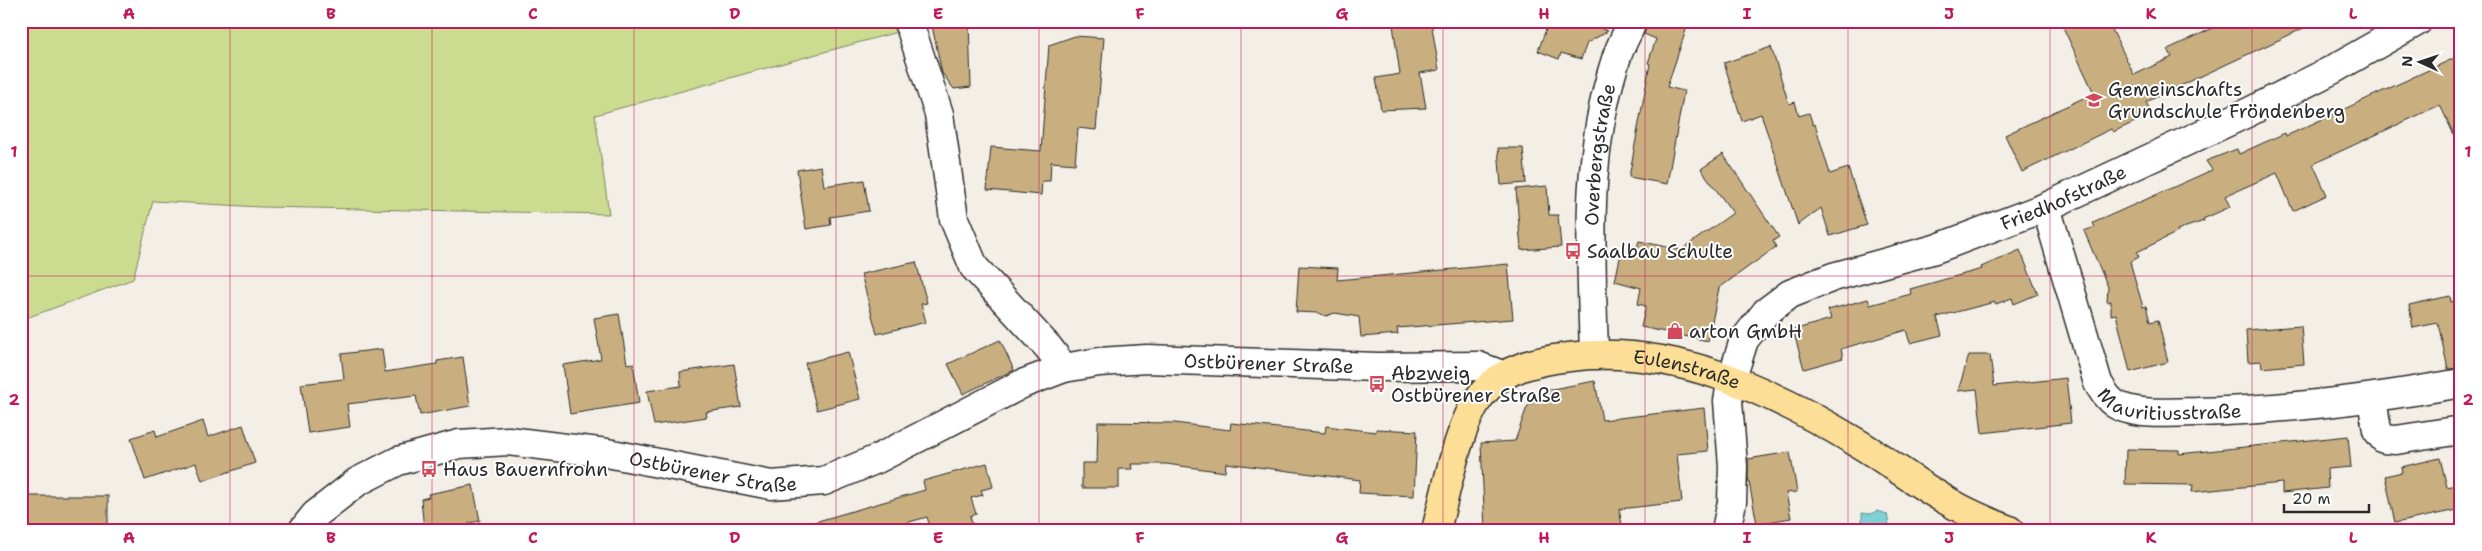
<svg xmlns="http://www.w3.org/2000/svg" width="2482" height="551" viewBox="0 0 2482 551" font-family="'Shantell Sans',sans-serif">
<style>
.green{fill:#cbdc90;stroke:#7b845e}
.water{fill:#7fd1d6;stroke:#5d8f92}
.building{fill:#c9af80;stroke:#2b2b2b}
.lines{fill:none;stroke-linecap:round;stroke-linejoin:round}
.minor-casing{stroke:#2b2b2b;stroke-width:31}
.major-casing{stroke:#2b2b2b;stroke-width:31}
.minor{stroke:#fff;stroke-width:28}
.major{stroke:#fcde96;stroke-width:28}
.grid{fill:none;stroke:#c2185b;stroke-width:1;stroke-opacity:0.55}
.labels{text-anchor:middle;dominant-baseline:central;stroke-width:4;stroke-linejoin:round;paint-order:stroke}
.poi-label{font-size:19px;fill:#2b2b2b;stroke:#fff;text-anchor:start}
.street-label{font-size:19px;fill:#2b2b2b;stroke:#fff}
.neatline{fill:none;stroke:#c2185b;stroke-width:2}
.grid-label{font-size:16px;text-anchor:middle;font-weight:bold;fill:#c2185b}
</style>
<rect width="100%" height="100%" fill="#f4efe6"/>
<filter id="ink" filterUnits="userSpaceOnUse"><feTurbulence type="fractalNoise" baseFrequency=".02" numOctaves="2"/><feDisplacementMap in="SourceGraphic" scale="10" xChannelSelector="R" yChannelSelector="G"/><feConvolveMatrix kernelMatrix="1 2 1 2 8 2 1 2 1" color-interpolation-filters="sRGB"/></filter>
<g filter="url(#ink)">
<path class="green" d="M21,21h882l5,8 -313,86 14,99 -348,-7 -108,-6 -20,78 -112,41z"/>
<path class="water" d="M1877,511l10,3 3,16h-28v-17l8,1z"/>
<g class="building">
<path d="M931,21h38l2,66 -17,2 -12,-16z"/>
<path d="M1421,21h10l8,49 -19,3 6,35 -45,2 -5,-32 24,-4 -7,-49z"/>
<path d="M1549,21h31l28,10 -21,12 -6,16 -20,-6 -2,6 -21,-8z"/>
<path d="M1648,21h41l-22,66 17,4 -17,93 -38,-7 21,-113 -2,-1 8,-24 -12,-5z"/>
<path d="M2060,21h48l26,54 38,-18 -4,-8 60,-28h91l-173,81 6,12 -39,18 -2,-3 -89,43 -17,-37 89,-42z"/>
<path d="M1075,36l29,2 -8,92 -18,-2 -3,36 -24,-2 -1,19h-8l-1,14 -54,-5 4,-43 50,4 8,-106z"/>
<path d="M1771,47l18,57 6,-2 4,14 10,-3 4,12 2,-1 15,50 18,-6 19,57 -37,11 -9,-28 -23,17 -37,-111 -19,7 -18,-58z"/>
<path d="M2461,55v95l-21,-45 -127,59 14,31 -34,16 -16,-38 -52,23 5,11 -27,12 1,2 -27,9 1,2 -41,20 2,5 -9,5 13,45 3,-1 4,16 8,-2 10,42 -38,10 -14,-58 -5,1v-14l-4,1 1,-15 -24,-56 11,-4 -2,-4 119,-53 -6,-9 31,-12 2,5 46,-21 1,3z"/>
<path d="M1498,148h25l3,35 -25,2z"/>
<path d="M1723,154l56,83 -6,4 3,6 -57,41 -11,53 -67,-14 5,-21 -8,-2 3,-16 -26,-7 8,-37 14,3 2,-6 42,9 52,-37 -32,-44z"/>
<path d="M821,166l3,20 40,-6 5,31 -39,6 1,8 -25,4 -9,-59z"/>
<path d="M1547,186l2,29h9l3,32 -40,3 -5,-61z"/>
<path d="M2020,250l18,44 -24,10 -2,-6 -16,6 -1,-2 -58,15 5,18 -32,8 -4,-13 -65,19 2,9 -39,11 -11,-39 38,-11 -3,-9 40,-11 2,6 41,-11 -1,-5 72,-20 -1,-2z"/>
<path d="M916,262l11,41 -6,1 5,18 -49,12 -16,-60z"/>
<path d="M1508,264l5,55 -116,9 1,6 -37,3 -2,-20 -24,-4 -9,3 -8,-3 -22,-1 3,-46 39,2 -1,12z"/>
<path d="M2450,296l1,6 10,-3v69l-13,1 -10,-46 -25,5 -4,-23z"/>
<path d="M619,314l8,50 6,-1 6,40 -69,11 -7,-49 38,-6 -7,-41z"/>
<path d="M2301,326l3,38 -42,4 -1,-7 -13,1 -2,-32z"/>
<path d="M1000,340l14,30 -51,24 -15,-30z"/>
<path d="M382,349l3,23 52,-8v-3l26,-4 7,49 -50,9 -4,-19 -69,8 3,23 -42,6 -7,-49 43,-5 -3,-25z"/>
<path d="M848,352l12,47 -43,11 -12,-47z"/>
<path d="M1969,355h21l4,31 72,-8 5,45 -89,10 -5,-44 -19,2z"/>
<path d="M734,364l7,43 -35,5 1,5 -53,8 -7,-34 34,-5 -1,-14z"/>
<path d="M1595,381l7,39 102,-12 4,43 -31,3 5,48 -63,7 4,21h-138l-4,-87 34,-2 12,-34 20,-17z"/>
<path d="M203,421l5,16 35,-12 12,38 -53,18 -6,-18 -51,17 -14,-42 24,-8 2,7z"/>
<path d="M1098,422l77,1 55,7 1,-7 94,10 1,-7 50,6v-3l41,2 -3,65 -55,-3 1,-13 -134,-17 -1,9 -59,-8h-35l1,5h-13v19h-37v-25h15z"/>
<path d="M2348,436l3,31 -24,2 1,19 -46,5v-10l-90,9 1,-7 -68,-1 1,-35 53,1v4z"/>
<path d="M1790,452l7,40 -11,1 5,25 -34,6 -9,-47v-18z"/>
<path d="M2440,458l7,29 14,-3v25l-66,14 -10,-47 17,-4 -1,-5z"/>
<path d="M987,463l6,24 -12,3 2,5 -12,3 5,16 -6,2 4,14h-43l-4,-13 -46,13h-69l-1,-7 114,-33 -2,-9z"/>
<path d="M473,485l7,36 -11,2 1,7h-46l-3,-31 8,-2 -1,-3z"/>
<rect x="22" y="496" width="86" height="34"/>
</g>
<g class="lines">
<g class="minor-casing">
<g id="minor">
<path d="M907,21l4,8 28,85 15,105 20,48 74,80 16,21"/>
<path id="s1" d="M2046,207l52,176c6,10 12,20 23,24 23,9 52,5 76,5 89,-2 176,-13 264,-29"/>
<path id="s2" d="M1594,353c-3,-101 -10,-195 22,-294 4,-13 11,-25 17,-38"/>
<path d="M2372,399l5,31 7,9 12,1 65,-10"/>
<path id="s3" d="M303,530l12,-15 42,-33 41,-21 61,-17 49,-3 99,12 164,32 53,-4 53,-22 145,-75 42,-16 35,-6 48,-3 231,8 100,-1 24,9"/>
<path id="s4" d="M1726,530l6,-28 1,-36 -5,-65 4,-23 12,-38 22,-28 24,-18 43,-17 102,-28 111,-42 203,-95 83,-42 86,-49"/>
</g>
</g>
<g class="major-casing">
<g id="major">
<path id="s5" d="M1436,530c10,-37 23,-112 48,-138 22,-25 53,-31 85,-35 103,-13 201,33 287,85 32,19 62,43 95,61 18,11 38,19 58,27"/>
</g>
</g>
<use href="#minor" class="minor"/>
<use href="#major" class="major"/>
</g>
</g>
<path class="grid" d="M230,21v509M432,21v509M634,21v509M836,21v509M1039,21v509M1241,21v509M1443,21v509M1645,21v509M1848,21v509M2050,21v509M2252,21v509M21,276h2440"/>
<defs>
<g id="school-bare" transform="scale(1.35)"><path d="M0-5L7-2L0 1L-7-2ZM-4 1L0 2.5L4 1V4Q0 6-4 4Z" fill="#d1495b" stroke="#fff" stroke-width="2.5" paint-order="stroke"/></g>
<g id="bus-bare" transform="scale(1.35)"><path d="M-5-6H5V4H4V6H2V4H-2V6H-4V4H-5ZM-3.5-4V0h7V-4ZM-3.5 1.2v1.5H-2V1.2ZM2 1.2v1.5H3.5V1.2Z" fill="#d1495b" stroke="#fff" stroke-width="2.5" paint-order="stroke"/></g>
<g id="shop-bare" transform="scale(1.35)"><path d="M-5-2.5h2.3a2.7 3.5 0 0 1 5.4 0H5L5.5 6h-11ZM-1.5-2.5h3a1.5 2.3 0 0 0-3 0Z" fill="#d1495b" stroke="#fff" stroke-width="2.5" paint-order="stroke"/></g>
</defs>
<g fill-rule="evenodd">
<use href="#school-bare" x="2094" y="100"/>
<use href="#bus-bare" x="1573" y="251"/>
<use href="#shop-bare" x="1675" y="331"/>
<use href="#bus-bare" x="1377" y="384"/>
<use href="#bus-bare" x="429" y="469"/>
</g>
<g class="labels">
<g class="poi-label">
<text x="2108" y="89">Gemeinschafts<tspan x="2108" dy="22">Grundschule Fröndenberg</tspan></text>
<text x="1587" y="251">Saalbau Schulte</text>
<text x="1689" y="331">arton GmbH</text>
<text x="1391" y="373">Abzweig<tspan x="1391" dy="22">Ostbürener Straße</tspan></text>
<text x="443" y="469">Haus Bauernfrohn</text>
</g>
<g class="street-label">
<text stroke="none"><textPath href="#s2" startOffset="199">Overbergstraße</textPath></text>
<text stroke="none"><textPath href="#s4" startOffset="549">Friedhofstraße</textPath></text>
<text stroke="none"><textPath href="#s3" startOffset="1022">Ostbürener Straße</textPath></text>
<text stroke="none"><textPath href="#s5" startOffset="361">Eulenstraße</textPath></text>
<text stroke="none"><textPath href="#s1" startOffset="265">Mauritiusstraße</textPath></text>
<text stroke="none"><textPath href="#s3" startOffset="439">Ostbürener Straße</textPath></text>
</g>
</g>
<rect width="2482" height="551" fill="none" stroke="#fff" stroke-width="55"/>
<g transform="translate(2420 62) rotate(273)" stroke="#ffffff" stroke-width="4" paint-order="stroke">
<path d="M0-4L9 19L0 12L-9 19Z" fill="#2b2b2b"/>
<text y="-8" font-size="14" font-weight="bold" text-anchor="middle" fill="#2b2b2b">N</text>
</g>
<path d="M2284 504v8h85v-8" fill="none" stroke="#2b2b2b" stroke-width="2.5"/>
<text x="2292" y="504" font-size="15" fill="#2b2b2b" stroke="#ffffff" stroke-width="4" paint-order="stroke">20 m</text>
<rect x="28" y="28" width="2426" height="496" class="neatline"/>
<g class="grid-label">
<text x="129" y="19">A</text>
<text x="331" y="19">B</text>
<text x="533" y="19">C</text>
<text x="735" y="19">D</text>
<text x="938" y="19">E</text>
<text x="1140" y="19">F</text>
<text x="1342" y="19">G</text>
<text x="1544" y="19">H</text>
<text x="1747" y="19">I</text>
<text x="1949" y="19">J</text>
<text x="2151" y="19">K</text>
<text x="2353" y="19">L</text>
<text x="14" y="157">1</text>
<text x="2468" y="157">1</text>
<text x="14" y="405">2</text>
<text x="2468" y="405">2</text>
<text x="129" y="543">A</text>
<text x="331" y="543">B</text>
<text x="533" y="543">C</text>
<text x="735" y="543">D</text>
<text x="938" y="543">E</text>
<text x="1140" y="543">F</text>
<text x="1342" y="543">G</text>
<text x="1544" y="543">H</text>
<text x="1747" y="543">I</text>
<text x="1949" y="543">J</text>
<text x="2151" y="543">K</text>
<text x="2353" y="543">L</text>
</g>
</svg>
